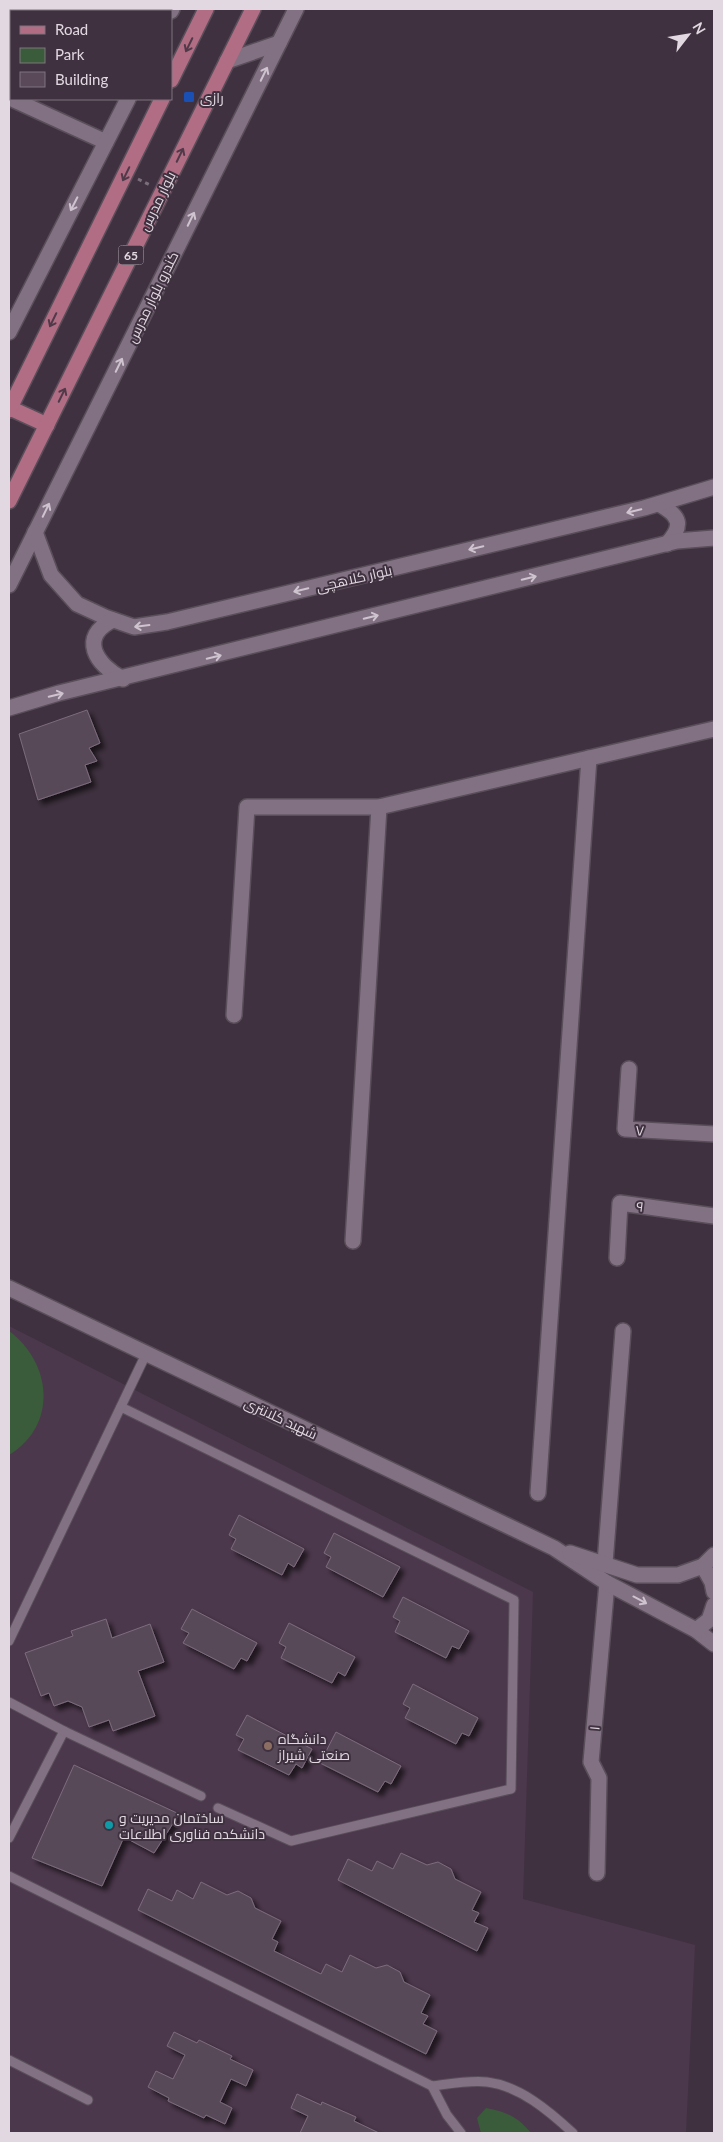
<svg xmlns="http://www.w3.org/2000/svg" width="723" height="2142" viewBox="0 0 723 2142" font-family="Lato,Cairo,sans-serif">
<style>
.built{fill:#4c384c}
.green{fill:#3a5c3a}
.building{fill:#594959;stroke:#7c6c7c;filter:url(#shadow)}
.lines{fill:none;stroke-linecap:round;stroke-linejoin:round}
.service-casing{stroke:#5a4e5a;stroke-width:11}
.minor-casing{stroke:#5a4e5a;stroke-width:18}
.tertiary-casing{stroke:#5a4e5a;stroke-width:18}
.secondary-casing{stroke:#5a4e5a;stroke-width:18}
.primary-casing{stroke:#5a4e5a;stroke-width:18}
.path{stroke:#7c6f7c;stroke-width:3;stroke-dasharray:4 4;stroke-linecap:butt}
.service{stroke:#827182;stroke-width:9}
.minor{stroke:#827182;stroke-width:15}
.tertiary{stroke:#827182;stroke-width:15}
.secondary{stroke:#827182;stroke-width:15}
.primary{stroke:#b06d84;stroke-width:15}
.oneway{stroke:#503a49}
.oneway2{stroke:#cec3ce}
.transit-dot{fill:#1a4fb4;stroke:#3f313f;stroke-width:2}
.education-dot{fill:#8d6e63;stroke:#3f313f;stroke-width:2}
.culture-dot{fill:#0f9aa8;stroke:#3f313f;stroke-width:2}
.labels{text-anchor:middle;dominant-baseline:central;stroke-width:4;stroke-linejoin:round;paint-order:stroke}
.shield{fill:#3f313f;stroke:#b0a6b0;stroke-width:1}
.shield-label{font-size:12px;font-weight:bold;fill:#e1d8e1}
.poi-label{font-size:14px;fill:#e1d8e1;stroke:#3f313f;text-anchor:start}
.street-label{font-size:14px;fill:#e1d8e1;stroke:#3f313f}
</style>
<defs>
<filter id="shadow"><feDropShadow dx="4.5" dy="4.5" stdDeviation="2.5" flood-color="#0009"/></filter>
</defs>
<rect width="100%" height="100%" fill="#3f313f"/>
<path class="built" d="M9,1326l524,266 -10,307 172,46 -9,188h-677z"/>
<g class="green">
<path d="M9,1331c43,32 49,94 0,124z"/>
<path d="M486,2108c21,4 32,9 45,25h-50l-4,-15z"/>
</g>
<g class="building">
<path d="M87,710l13,33 -11,5 8,13 -12,4 6,17 -53,18 -19,-66z"/>
<path d="M239,1515l65,34 -10,18 -6,-4 -6,12 -51,-26 5,-10 -7,-4z"/>
<path d="M334,1533l66,34 -17,30 -57,-30 5,-10 -7,-4z"/>
<path d="M403,1597l66,34 -10,18 -7,-3 -6,12 -51,-26 5,-11 -7,-4z"/>
<path d="M192,1609l65,34 -10,18 -6,-3 -7,11 -51,-26 6,-10 -8,-4z"/>
<path d="M106,1619l6,19 38,-14 14,38 -26,9 17,45 -42,15 -4,-11 -20,7 -7,-20 -14,-6 -14,5 -5,-13 -8,3 -16,-43 48,-17 -2,-5z"/>
<path d="M289,1623l66,34 -10,19 -7,-4 -6,11 -51,-25 5,-11 -7,-4z"/>
<path d="M413,1684l65,34 -9,18 -7,-3 -6,11 -51,-26 5,-10 -7,-4z"/>
<path d="M247,1715l65,34 -10,19 -6,-4 -7,11 -51,-25 6,-11 -8,-4z"/>
<path d="M336,1732l65,34 -10,18 -6,-3 -7,11 -58,-29z"/>
<path d="M74,1765l105,49 -25,39 -30,-16 -22,49 -70,-28z"/>
<path d="M401,1853l26,12 11,-3 13,7 4,10 26,13 -9,18 7,3 -5,9 14,6 -11,23 -139,-71 10,-21 24,12 5,-10 16,8z"/>
<path d="M201,1882l26,13 11,-4 13,7 4,10 26,13 -9,18 6,3 -4,9 47,23 5,-10 16,8 8,-17 26,13 11,-3 13,7 4,10 26,13 -9,18 7,3 -5,8 14,7 -11,23 -288,-144 10,-21 24,12 5,-11 16,9z"/>
<path d="M174,2032l23,11 2,-3 33,16 -2,3 23,11 -7,16 -15,-7 -11,23 12,6 -7,16 -19,-9 -2,3 -36,-17 1,-3 -21,-11 8,-16 17,8 12,-24 -18,-9z"/>
<path d="M297,2094l24,11 1,-3 34,15 -2,4 25,12h-79l8,-17 -17,-8z"/>
</g>
<g class="lines">
<g class="service-casing">
<g id="service">
<path d="M121,1407l393,193 -3,189 -220,52 -73,-33"/>
<path d="M9,1641l137,-287"/>
<path d="M9,1702l55,29 -55,107"/>
<path d="M64,1731l137,65"/>
<path d="M9,1876l423,210c17,-2 37,-6 55,-4 33,4 62,29 86,51"/>
<path d="M9,2060l79,40"/>
<path d="M432,2086l15,29 14,18"/>
</g>
</g>
<g class="minor-casing">
<g id="minor">
<path d="M12,99l94,43"/>
<path d="M234,1015l13,-208h132l335,-78"/>
<path d="M629,1069l-4,60 89,5"/>
<path d="M353,1241l26,-434"/>
<path d="M617,1258l3,-55 94,13"/>
<path d="M538,1493l51,-735"/>
<path d="M605,1563l18,-232"/>
<path d="M597,1873l2,-95 -8,-16 16,-179"/>
</g>
</g>
<g class="tertiary-casing">
<g id="tertiary">
<path d="M659,504c21,12 25,21 8,40"/>
<path d="M35,532l16,43 26,29 28,13 29,10 33,-5 477,-114 70,-21"/>
<path d="M113,620c-35,17 -17,45 10,59"/>
<path d="M9,708l50,-15 618,-152 37,-3"/>
<path d="M9,1288l545,260 53,35 89,47 18,14"/>
<path d="M570,1553l67,22h41l25,-9 11,-11"/>
<path d="M703,1566l9,16 2,10"/>
<path d="M696,1630l13,-10 5,-15"/>
</g>
</g>
<g class="secondary-casing">
<g id="secondary">
<path d="M145,9l1,2"/>
<path d="M171,11l1,-2"/>
<path d="M227,61l52,-18"/>
<path d="M9,332l119,-233"/>
<path d="M9,585l287,-576"/>
</g>
</g>
<g class="primary-casing">
<g id="primary">
<path d="M171,80l35,-71"/>
<path d="M10,408l37,17"/>
<path d="M9,410l153,-311"/>
<path d="M9,501l244,-492"/>
</g>
</g>
<path class="path" d="M138,179l12,6"/>
<use href="#service" class="service"/>
<use href="#minor" class="minor"/>
<use href="#tertiary" class="tertiary"/>
<use href="#secondary" class="secondary"/>
<use href="#primary" class="primary"/>
</g>
<defs><path id="oneway-shaft" d="M-6 0H5M1.5-3L5.5 0L1.5 3" fill="none" stroke-width="1.6" stroke-linecap="round" stroke-linejoin="round" transform="scale(1.25)"/></defs>
<g class="oneway">
<use href="#oneway-shaft" transform="translate(189 45) rotate(116)"/>
<use href="#oneway-shaft" transform="translate(180 155) rotate(-64)"/>
<use href="#oneway-shaft" transform="translate(126 174) rotate(116)"/>
<use href="#oneway-shaft" transform="translate(53 320) rotate(116)"/>
<use href="#oneway-shaft" transform="translate(62 395) rotate(-64)"/>
</g>
<g class="oneway2">
<use href="#oneway-shaft" transform="translate(264 74) rotate(-64)"/>
<use href="#oneway-shaft" transform="translate(74 204) rotate(117)"/>
<use href="#oneway-shaft" transform="translate(191 219) rotate(-64)"/>
<use href="#oneway-shaft" transform="translate(119 365) rotate(-64)"/>
<use href="#oneway-shaft" transform="translate(46 510) rotate(-64)"/>
<use href="#oneway-shaft" transform="translate(634 511) rotate(167)"/>
<use href="#oneway-shaft" transform="translate(476 548) rotate(167)"/>
<use href="#oneway-shaft" transform="translate(529 578) rotate(-14)"/>
<use href="#oneway-shaft" transform="translate(301 590) rotate(167)"/>
<use href="#oneway-shaft" transform="translate(371 617) rotate(-14)"/>
<use href="#oneway-shaft" transform="translate(142 626) rotate(173)"/>
<use href="#oneway-shaft" transform="translate(214 657) rotate(-14)"/>
<use href="#oneway-shaft" transform="translate(56 695) rotate(-14)"/>
<use href="#oneway-shaft" transform="translate(640 1600) rotate(28)"/>
</g>
<rect class="transit-dot" x="183" y="91" width="12" height="12" rx="2.5"/>
<circle class="education-dot" cx="268" cy="1746" r="5"/>
<circle class="culture-dot" cx="109" cy="1825" r="5"/>
<g class="labels">
<rect class="shield" x="118.5" y="245.5" width="25" height="19" rx="4"/>
<g class="shield-label">
<text x="131" y="255">65</text>
</g>
<g class="poi-label">
<text x="200" y="97">رازی</text>
<text x="278" y="1738">دانشگاه<tspan x="278" dy="16">صنعتی شیراز</tspan></text>
<text x="119" y="1817">ساختمان مدیریت و<tspan x="119" dy="16">دانشکده فناوری اطلاعات</tspan></text>
</g>
<g class="street-label">
<text transform="translate(157 201) rotate(-64)">بلوار مدرس</text>
<text transform="translate(152 297) rotate(-64)">کندرو بلوار مدرس</text>
<text transform="translate(354 578) rotate(-13)">بلوار کلاهچی</text>
<text transform="translate(640 1130) rotate(3)">۷</text>
<text transform="translate(640 1206) rotate(7)">۹</text>
<text transform="translate(281 1418) rotate(25)">شهید کلانتری</text>
<text transform="translate(594 1728) rotate(-85)">۱</text>
</g>
</g>
<rect width="723" height="2142" fill="none" stroke="#e1d8e1" stroke-width="20"/>
<rect x="10" y="10" width="162" height="90" fill="#3f313f" stroke="#807480"/>
<rect x="20" y="26" width="25" height="8" fill="#b06d84" stroke="#807480"/>
<text x="55" y="35" font-size="15" fill="#e1d8e1">Road</text>
<rect x="20" y="48" width="25" height="15" fill="#3a5c3a" stroke="#807480"/>
<text x="55" y="60" font-size="15" fill="#e1d8e1">Park</text>
<rect x="20" y="72" width="25" height="15" fill="#594959" stroke="#807480"/>
<text x="55" y="85" font-size="15" fill="#e1d8e1">Building</text>
<g transform="translate(688 35) rotate(59)" stroke="#3f313f" stroke-width="4" paint-order="stroke">
<path d="M0-4L9 19L0 12L-9 19Z" fill="#e1d8e1"/>
<text y="-8" font-size="14" font-weight="bold" text-anchor="middle" fill="#e1d8e1">N</text>
</g>
</svg>
